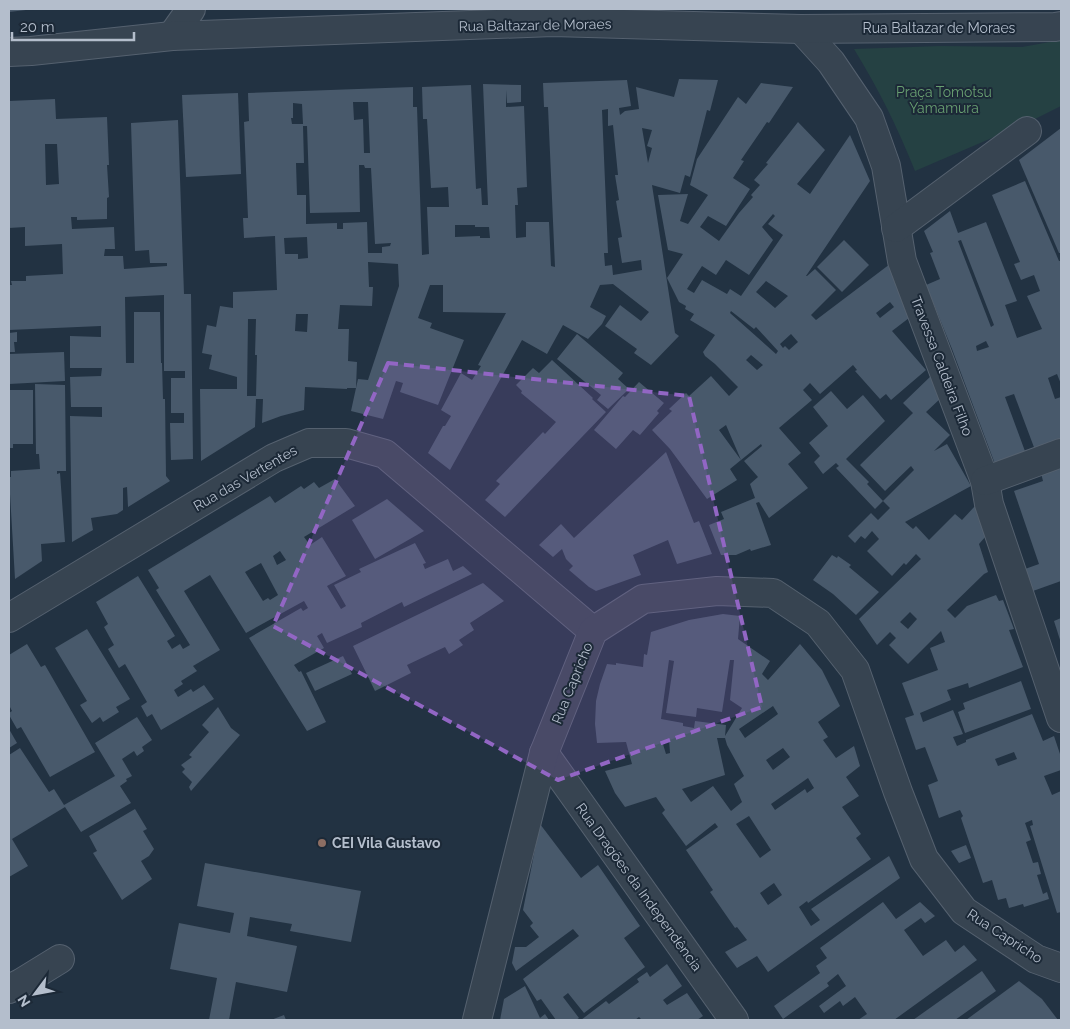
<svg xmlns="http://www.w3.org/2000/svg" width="1070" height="1029" viewBox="0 0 1070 1029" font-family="Raleway,sans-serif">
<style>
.green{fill:#254143}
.building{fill:#48596b;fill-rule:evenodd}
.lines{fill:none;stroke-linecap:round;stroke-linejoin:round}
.minor-casing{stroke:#55616f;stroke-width:30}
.minor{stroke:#374451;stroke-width:28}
.marked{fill:#9266c4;fill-opacity:0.2;stroke:#9266c4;stroke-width:4;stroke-dasharray:10 6;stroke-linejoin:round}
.education-dot{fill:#8d6e63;stroke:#1c2937;stroke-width:2}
.labels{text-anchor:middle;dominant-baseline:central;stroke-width:4;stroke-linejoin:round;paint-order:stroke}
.street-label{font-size:14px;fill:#b4becc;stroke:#1c2937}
.park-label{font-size:14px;fill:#689f71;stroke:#1c2937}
.poi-label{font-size:14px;font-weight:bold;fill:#b4becc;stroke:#1c2937;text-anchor:start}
</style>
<rect width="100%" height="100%" fill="#223242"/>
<path class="green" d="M1061,40v66l-32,16 -114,49c-18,-45 -36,-81 -61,-122l87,-3 81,1z"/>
<g class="building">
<path d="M9,9h17v1l-17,2z"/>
<path d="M679,79l39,1 -8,31 -3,-1 -17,67 -5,-2 -5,18 -28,-8 23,148 4,3 -28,29 -17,-12 3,-4 -32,-23 15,-21 21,16 8,-9 -36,-28 -13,1 -10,22 16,9 -4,8 -14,15 -25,-14 -16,29 -25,-14 -72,130 -22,-17 15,-27h2l6,-10 -10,-6 20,-37 11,7 9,-14 -3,-1 28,-52 -63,-1v-27h-13l-12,33 14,5 -2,5 34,12 -26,65 -38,-13 3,-9 -7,-2 -13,38 -32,-8 5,-23 2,-9 10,1 31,-94 -1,-22 -30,-2 1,25h4l-1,19 -32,-1 -2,24h11l-1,32 9,1 -1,26h-9v1l-42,-2 -1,23 -23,6 -19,7 1,-24h-7l-1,28 -54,34 -1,-72h37v-12l-28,-8 3,-14 -10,-2 5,-28 9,2 4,-21 13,2v-16l44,-2 -2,-54 -31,2 -1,-20h5l-4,-96 5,-1 -1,-28 165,-6v20h4l5,148 7,-1 -2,-47h22l-1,-20 -17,1 -4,-69h-4l-1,-32 49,-2 5,104 5,-1 1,17h6l-5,-121 38,1v17l-14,1 -1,-13v17l18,-1 3,81 -10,1 1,17h-3l1,33 10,-1v-15h23l2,44 4,1 -7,-160h-4l-1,-24 84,-3 4,26 -12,2 1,7 5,-4 14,-2 -3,-22 38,10zM353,102h15l2,51h-6l-1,-34 -9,1zM293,103l9,1 1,20h-11l-1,-6h2zM608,109v17l5,-1 5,50h-3l4,25 -3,1 6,36 -4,1 4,25 19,-3 1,10 -29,5 -1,-10 -7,1 -1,-13h4l-6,-143zM303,126h4l3,87 50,-1 -1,-47h5l1,3h6l4,76 16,-1 -1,3 -8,1v6h-14l-1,-31 -24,1v6h-6v-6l-31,1v-29h-9l-1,-32h8zM642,128l10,2 -5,16 5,2 -4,15zM455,225h20v2h14l1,11h-10v-2l-25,1zM307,237l1,21 -10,1v-5h-13l-1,-16zM296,314h12l-1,18 -12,-1zM248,319h8l-1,36h2l-1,41h-9z"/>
<path d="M761,83l32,4 -24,36 -2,-1 -26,38 3,1 -11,17 17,11 -24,37 -18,-10 -8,11 19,14 20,-28 14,-16 -2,-2 9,-10 -6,-5 14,-16 -2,-1 32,-41 27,28 -28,34 13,10 40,-59 20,46 -64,95h1l8,-7 21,21 -25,25 5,5 74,-56 19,54 -17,13 34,39 -35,30 -5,-6 -6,5 -25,-28 2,-1 -4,-5 -33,29 -10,-11 -7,7 9,10 -33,28 22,25 -13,11 20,24 -39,30 -10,-16 -3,1 15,42 -20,6 -1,-2 -14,6h-15l-12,-30 15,-6 -3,-7 34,-14 -5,-14 8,-7 -14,-16 18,-15 -1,-2 -20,16 -15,-35 -7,5 22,30 -11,9 7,11 -30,19 -37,-50 -18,-19 20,-19 -3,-2 17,-16 3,3 22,-20 18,20 9,-9 -23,-23 -10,-8 -2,-4 12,-17 -25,-15 4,-6 -9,-5 1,-3 -7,-4 -12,-24 16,-24 -15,-4 -10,-55 30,-1 -8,27 8,3 20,-29 -18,-10 7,-26 41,-62 8,7zM773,214l2,2 -7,8 15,11 -42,61 -11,-7 -3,5 -25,-14 -8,13 -7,-4 15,-23 14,9 10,-15 23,15 24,-35 -11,-13zM766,281l22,15 -13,12 -19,-16zM890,302l4,5 -14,11 -4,-5zM731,311l23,18 2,-2 22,24 -2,3 -46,-41zM791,334l7,8 -9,8 -4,-4 -2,2 -3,-4zM751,355l12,10 -6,5 -11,-10z"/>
<path d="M238,93l3,81 -55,3 -4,-82z"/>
<path d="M55,99l1,20 51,-2 2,48h-2l2,32 -2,1v21l-30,1v-3h-6l1,12 42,-2 1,22h-10l-1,7h19l1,13 43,-3v-3h-17l-1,-13 -14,1 -4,-128 47,-3 6,174h7l2,165 -22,1 -1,-37h14v-10h-13v-35h14v-7h-21v-76l-39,2 1,66h8v-51h26l1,51h1l1,36h2l1,77 4,5 -42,26 -1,-20 -4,1v22l-6,4 -26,4 2,12 -21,12 -2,-126 32,1v-10h-31l-1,-30 31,-1 1,-8h-32v-32l31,1v-11l-92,4v-45h3l-1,-4h15v-5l37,-2 -1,-30 -37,2v-19l-16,1v-127zM45,144h12l2,40 -13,1z"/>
<path d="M1061,128v125h-2l-40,-93z"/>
<path d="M1025,181l34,80h2v123l-4,-10 -9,4 7,21 6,-2v45l-26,8 -21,-56 -9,3 21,57 -31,10 -43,-115 -26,-64 14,-6 -10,-26 3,-1 -9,-21 26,-20 8,22 28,-11 31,79 -12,4 12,33 25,-9 -15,-33 13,-5 -6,-16 -13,5 -7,-16 6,-2 -28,-67zM961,240l33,85 -3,2 -33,-86zM986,341l3,6 -12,4 -1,-5z"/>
<path d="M844,240l25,25 -27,27 -25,-25z"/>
<path d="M17,332v10h-3l1,10h-6v-19z"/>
<path d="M577,334l46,39 -5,6 11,10 -21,20 -11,-9 4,-5 -44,-36z"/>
<path d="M64,352l1,29 -56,3v-30z"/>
<path d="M552,360l41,38 -1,1 14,13 -101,105 -20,-17 15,-16 -4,-3 47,-49 2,2 11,-12 -35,-29 1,-2 -6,-6 17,-17 6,5z"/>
<path d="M932,375l9,23 -15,14 24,23 -16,16 13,-7 24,42 -66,36 8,7 3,-3 13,14 26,-26 7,6 13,-14 11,30 -7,8 9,28 -4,2 -37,36 8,8 12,-12 29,-11 3,6 4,-1 11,29 -5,1 14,37 -54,21 -1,-5 -21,7 4,10 -31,13 3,9 30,-12 10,24 -10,3 4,9 9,-4v-2l66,-26 11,27 11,-5 7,21v13l-17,6 8,19 9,-4v121l-4,1 -27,-87 3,-1 -1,-5 -7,3 6,17 -5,2 7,21 5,-1 3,12 -4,1 6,19 4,-2 2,7 -25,8 -1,-3 -14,4 -3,-10 -8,2 -6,-20 -9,3 -22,-65 2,-2 -3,-6 -21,8 -11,-33 10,-4 -13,-34 -9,3 -11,-32 9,-3 -12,-32 36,-13 -8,-22 15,-6 -4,-11 -33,33 -19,-19 7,-7 -6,-6 -13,13 -18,-26 62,-60 -5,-5 -10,11 -2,-2 -12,13 -25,-25 12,-12 -7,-8 -7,8 -4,-3 -6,7 -7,-7 23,-23 7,7 12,-12 -7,-7 31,-31 -3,-4 -26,25 -25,-26 53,-52 -10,-10zM910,612l7,7 -9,10 -8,-7zM1014,752l3,7 -19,7 -3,-7z"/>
<path d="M639,382l25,21 -7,8 2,2 -19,22 -7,-5 -17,19 -22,-19 29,-34 2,1z"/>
<path d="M35,384l30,1 1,86h-9v3l3,-1 5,69 -24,2 1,17 -27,18 -6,-102h2v-6l29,-2 -1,-15h-3z"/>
<path d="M9,390h24v54h-20v4h-4z"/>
<path d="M831,391l16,18 16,-14 22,26 -39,38 23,23 -2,2 16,17 -8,8 -39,-41 3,-2 -3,-3 -13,11 -9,-12 6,-6 -11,-13 19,-17 -15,-19z"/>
<path d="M666,452l28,71 5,-2 13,33 -35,10 -9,-24 -35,15 8,20 -45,16 -7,-4 -20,-17 4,-4 -7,-7 -4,-10 -9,8 -14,-12 22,-21 13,14z"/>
<path d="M1061,467v114l-28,10 -8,-22 14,-5 -25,-73 29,-10 -2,-8z"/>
<path d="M335,479l20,27 -51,31 6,8 12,-8 24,39 -19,10 14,23 5,-3 -12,-21 27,-13 -2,-3 56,-26 11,20 -3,1 2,5 23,-10 5,12 10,-5 9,8 -68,33 -2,-5 -41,21 1,4 -35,16 -5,-10 -5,3 7,12 -30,17 5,7 2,-1 25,51 -19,9 -58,-93 52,-30 2,3 5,-3 -4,-7 -58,32 -36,-58 -26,16 36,59 -27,16 4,5 -16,10 2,3 -9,6 4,7 13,-8 2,3 11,-7 10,14 -53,31 -9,-16 -5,3 -6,-11 6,-4 -22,-38 -6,4 -11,-19 6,-4 -10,-18 4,-3 -12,-22 42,-26 37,60 -8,5 5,8 8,-5 3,5 7,-4 -34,-55 3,-2 -11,-18 122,-74 5,7 26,-17 3,3 10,-7 5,6zM280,551l6,9 -9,5 -4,-9zM261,563l17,32 -8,5 -2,-2 -5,3 -18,-29z"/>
<path d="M387,499l37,32 -49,28 -23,-39z"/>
<path d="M832,555l5,3 1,-2 13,9 -2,2 30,25 -23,23 -23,-21 -20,-14z"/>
<path d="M483,583l21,18 -34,22 4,7 -15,10 4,5 -14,9 -4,-7 -38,18 4,8 -36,18 -22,-45z"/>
<path d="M723,614l17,2 -2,23 32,22 -8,13 6,6 32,-36 22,26 18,36 -22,16 10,15 -5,3 13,18 18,-12 6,20 -14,11 13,19 -17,11 19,27 -5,4 15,21 -63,44 -1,-2 -8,6 12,19 9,-6 -9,-11 78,-53 11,22 -132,94 -11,-16 -20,12 -12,-16 22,-12 -10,-13 -2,1 -25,-36 3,-2 -27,-40 32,-23 -3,-4 -29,23 -24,-33 3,-3 -9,-13 -31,10 -10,-14 -10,-22 27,-7 -6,-22 -29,1 -2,-19 1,-23 4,-17 7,-20 9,1v-2l27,4 1,-13 3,1 4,-23 38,-12zM669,660l5,1 -8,52 30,4 1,-9 25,4 8,-52h4l-4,40 12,8 -17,28 1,-11 -31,-4 -1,7 -11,-2v-3l-22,-4zM773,706l5,8 -33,24 -6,-9zM717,738h8l2,7 17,31 -10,8 8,18 -11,9 -18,-25 -22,16 -9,-13 43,-14zM669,740l1,13 -4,1 -4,-13zM783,748l7,9 -17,13 -7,-10zM808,778l6,10 -7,5 -2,-4 -30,21 -4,-6zM749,816l22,34 -11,8 -24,-34zM774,883l8,12 -14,10 -8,-12z"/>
<path d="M1061,618v25l-7,-22z"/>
<path d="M87,629l43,70 -14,8 3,5 -16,10 -3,-5 -8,6 -12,-18 7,-4 -32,-53z"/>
<path d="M27,644l14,23 4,-2 50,87 -45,25 -29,-50 -4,2 -8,-14v-2l3,-2 -3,-6v-50z"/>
<path d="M343,656l9,18 -37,17 -9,-18z"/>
<path d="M1021,681l10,28 -66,24 -7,-21 7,-3 -2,-6z"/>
<path d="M218,707l13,21 9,7 -49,56 -2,-4 3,-5 -10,-10 3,-3 -4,-4 11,-8 -3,-2 20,-23 -7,-7z"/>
<path d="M137,717l15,23 -10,7 2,4 -7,5 -3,-5 -12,8 10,17 -6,3 1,2 -7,5 11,17 -50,29 -16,-25 -53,32 16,27 -19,11v-122l11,-7 29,44 5,-3 10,16 51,-29 -20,-33z"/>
<path d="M9,729l8,14 -8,5z"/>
<path d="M135,809l12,20 -4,2 11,18 -5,7 -8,5 11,18 -30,21 -29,-47 4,-2 -8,-15z"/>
<path d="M540,824l41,54 17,-13 42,61 -16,12 21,29 -61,46 -16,-20 -5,4 16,21 -3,2h-20l-15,-21 -4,2 -14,-22 56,-43 -6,-7 -57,42 -4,-8 3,-16h11l13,-10 -9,-11 3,-3 -10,-13z"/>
<path d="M966,845l5,13 -12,5 -8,-12z"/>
<path d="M205,863l156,28 -10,51 -61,-11 2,-7 -42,-7 -3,19 50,10 -10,46 -51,-10 -7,38h-20l8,-42 -47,-9 9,-46 51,10 4,-20 -37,-7z"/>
<path d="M883,902l13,17 24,-17 15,14 -10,7 -4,-5 -17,12 19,26 23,-16 9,12 9,-7 13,15 -83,60h-36l9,-6 -12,-17 -12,9 -3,-5 -16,12 -5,-7 27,-20 -8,-12 -11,9 2,3 -46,33 -9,-13 46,-33 -4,-7 11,-8 -7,-10z"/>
<path d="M667,964l15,22 -19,14 4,5 20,-12 16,23 -6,4h-55l-3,-3 -4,3h-54l25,-19 3,3 30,-22 -2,-3 10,-7 3,5z"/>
<path d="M982,971l14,20 -41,29h-42z"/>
<path d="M1019,981l23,18 16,21h-92z"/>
<path d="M525,986l15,32 5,-4 4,6h-49l4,-21z"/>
<path d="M284,1015l2,5h-15z"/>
</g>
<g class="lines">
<g class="minor-casing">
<g id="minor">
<path d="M801,29l30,33 38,56 17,48 16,95 83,220 4,23 72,214"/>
<path d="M172,36l19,-27"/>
<path d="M9,52l22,-1 141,-15 381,-14 248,7 254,-2 6,-1"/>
<path d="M896,228l131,-97"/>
<path d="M985,481l76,-28"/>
<path d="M9,618l265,-160 35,-15h37l39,11 208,177"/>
<path d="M544,753l190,267"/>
<path d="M9,989l12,-6 39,-24"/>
<path d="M477,1020l67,-267 49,-122 50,-32 74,-8 56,2 45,30 37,47 43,122 26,67 40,52 72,48 25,9"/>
</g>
</g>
<use href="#minor" class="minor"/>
</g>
<path class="marked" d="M388,363l301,33 73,311 -204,73 -285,-154z"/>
<circle class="education-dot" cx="322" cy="843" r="5"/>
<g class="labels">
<g class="street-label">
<text transform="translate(535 25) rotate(-1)">Rua Baltazar de Moraes</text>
<text x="939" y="28">Rua Baltazar de Moraes</text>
<text transform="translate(942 366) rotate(69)">Travessa Caldeira Filho</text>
<text transform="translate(245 478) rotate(-30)">Rua das Vertentes</text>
<text transform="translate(572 683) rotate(-68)">Rua Capricho</text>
<text transform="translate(639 887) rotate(54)">Rua Dragões da Independência</text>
<text transform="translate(1005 936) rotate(33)">Rua Capricho</text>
</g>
<g class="park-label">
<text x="944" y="92">Praça Tomotsu<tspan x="944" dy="16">Yamamura</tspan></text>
</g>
<g class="poi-label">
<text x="332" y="843">CEI Vila Gustavo</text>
</g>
</g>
<rect width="1070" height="1029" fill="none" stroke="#b4becc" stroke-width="20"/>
<g transform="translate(35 994) rotate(238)" stroke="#1c2937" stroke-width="4" paint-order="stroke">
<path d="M0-4L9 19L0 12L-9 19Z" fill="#b4becc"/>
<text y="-8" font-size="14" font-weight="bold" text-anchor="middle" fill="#b4becc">N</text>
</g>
<path d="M12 32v8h122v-8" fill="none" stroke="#b4becc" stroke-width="2.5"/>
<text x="20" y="32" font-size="15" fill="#b4becc" stroke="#1c2937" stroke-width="4" paint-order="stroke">20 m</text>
</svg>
